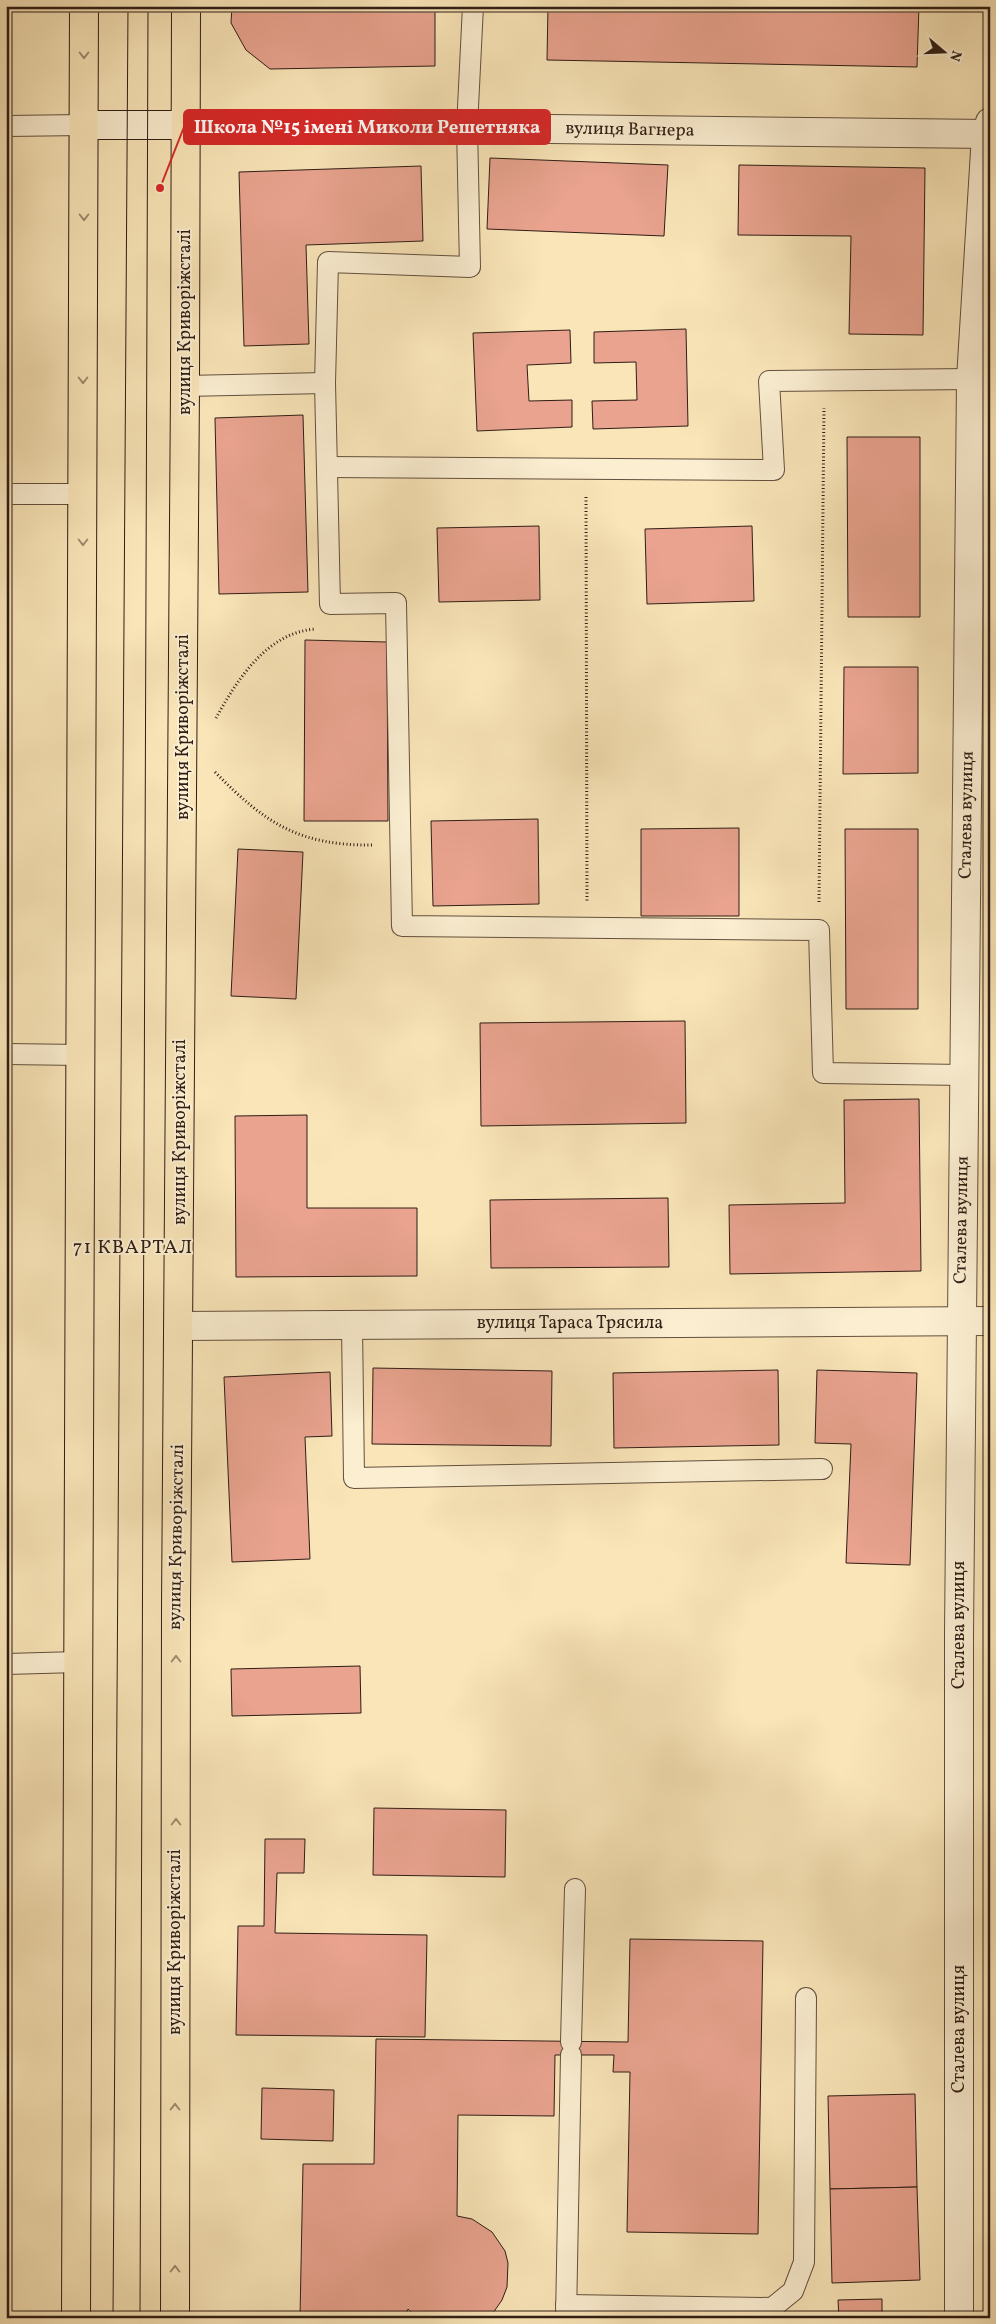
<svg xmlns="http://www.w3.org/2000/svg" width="996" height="2324" viewBox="0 0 996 2324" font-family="Vollkorn,serif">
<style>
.building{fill:#e9a38f;stroke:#2f1d14}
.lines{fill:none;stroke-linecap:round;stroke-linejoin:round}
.service-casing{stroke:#624f3d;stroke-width:22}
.minor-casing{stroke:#624f3d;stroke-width:30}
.secondary-casing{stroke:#2f1d14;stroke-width:30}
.primary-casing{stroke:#2f1d14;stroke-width:30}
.path{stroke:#2f1d14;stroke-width:3;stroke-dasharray:1 2.5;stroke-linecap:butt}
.service{stroke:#fbeed1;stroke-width:20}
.minor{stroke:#fbeed1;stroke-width:28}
.secondary{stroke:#fbeed1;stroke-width:28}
.primary{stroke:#f9e5b8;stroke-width:28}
.tram{stroke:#2f1d14;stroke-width:1}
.oneway{stroke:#9e8b6e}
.labels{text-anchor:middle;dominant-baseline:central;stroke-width:4;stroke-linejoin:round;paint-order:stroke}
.street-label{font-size:18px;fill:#2f1d14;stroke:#fbeed1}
.quarter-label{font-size:20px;letter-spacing:1px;fill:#2f1d14;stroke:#fbeed1}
.leader{fill:none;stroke:#d62828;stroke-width:2}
.callout-dot{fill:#d62828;stroke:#fbeed1;stroke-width:2}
.callout{fill:#d62828;stroke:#d62828;stroke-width:2}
.callout-label{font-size:19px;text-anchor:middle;font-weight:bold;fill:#fff}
</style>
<rect width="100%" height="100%" fill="#f9e5b8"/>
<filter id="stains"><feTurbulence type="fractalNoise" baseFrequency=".004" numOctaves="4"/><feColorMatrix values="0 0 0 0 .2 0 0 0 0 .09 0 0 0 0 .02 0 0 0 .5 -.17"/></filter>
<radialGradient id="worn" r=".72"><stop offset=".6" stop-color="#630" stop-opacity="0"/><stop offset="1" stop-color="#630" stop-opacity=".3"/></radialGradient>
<g class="building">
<path d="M232,6h203v60l-165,3 -24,-19 -15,-27z"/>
<path d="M548,6h371l-2,61 -370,-7z"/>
<path d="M490,158l178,7 -4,71 -177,-7z"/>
<path d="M739,165l186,3 -2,167 -74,-1 2,-98 -113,-1z"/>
<path d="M421,166l2,75 -117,4 3,99 -65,2 -5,-174z"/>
<path d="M686,329l2,97 -95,3 -1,-28 45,-1 -1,-38 -42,1v-31z"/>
<path d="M570,330l1,33 -44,2 2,36 43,-1v27l-95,4 -4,-98z"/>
<path d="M303,415l5,177 -89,2 -4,-176z"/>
<path d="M847,437h73v180h-72z"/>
<path d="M539,526l1,74 -101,2 -2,-74z"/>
<path d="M752,526l2,75 -107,3 -2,-75z"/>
<path d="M305,640l82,2 1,179h-84z"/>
<path d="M844,667h74v106l-75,1z"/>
<path d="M538,819l1,85 -106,2 -2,-85z"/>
<path d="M739,828v88h-98v-87z"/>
<path d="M845,829h73v180h-72z"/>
<path d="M238,849l65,3 -7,147 -65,-3z"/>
<path d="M685,1021l1,102 -205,3 -1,-103z"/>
<path d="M919,1099l2,172 -191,3 -1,-69 116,-2 -1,-103z"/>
<path d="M307,1115v93h110v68l-181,1 -1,-161z"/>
<path d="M668,1198l1,69 -178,1 -1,-68z"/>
<path d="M373,1368l179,3 -1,75 -179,-2z"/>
<path d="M778,1370l1,75 -165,3 -1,-75z"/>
<path d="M817,1370l100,3 -7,192 -64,-2 5,-119 -36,-1z"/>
<path d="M330,1372l2,64 -27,1 5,122 -78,3 -8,-185z"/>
<path d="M360,1666l1,47 -129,3 -1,-47z"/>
<path d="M374,1808l132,2 -1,67 -132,-2z"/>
<path d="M265,1839h40l-1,34h-27l-2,60 152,2 -2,102 -189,-2 2,-109h26z"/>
<path d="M630,1939l133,2 -5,293 -131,-2 3,-160h-17l1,-17h-59l-1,61 -96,-1 -1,101 15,3 20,13 13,19 3,12 -1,24 -5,13 -9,13 -6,5h-70l-9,-9 -4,9h-104l3,-154h71l2,-125 252,3z"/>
<path d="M262,2088l72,2 -1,51 -72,-2z"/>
<path d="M915,2094l2,93 -87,2 -2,-93z"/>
<path d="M917,2187l3,93 -88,3 -2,-94z"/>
<path d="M882,2299v19h-43l-1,-18z"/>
</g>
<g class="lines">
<g class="service-casing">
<g id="service">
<path d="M6,126l78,-1"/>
<path d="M325,383l3,-121 142,5 -3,-140 6,-121"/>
<path d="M185,386l140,-3 5,221 66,-1 6,323 417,4 4,143 141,2"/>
<path d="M327,467l447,3 -5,-89 202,-2"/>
<path d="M6,494h77"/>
<path d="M6,1054l75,1"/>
<path d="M352,1325l2,153 468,-9"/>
<path d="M6,1664l72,-2"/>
<path d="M571,2042l4,-153"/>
<path d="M566,2305l206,3 21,-17 11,-29 2,-264"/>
<path d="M566,2318l5,-263"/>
</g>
</g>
<g class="minor-casing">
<g id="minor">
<path d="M185,125l805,9"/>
<path d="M179,1326l811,-5"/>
<path d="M959,2318v-685l12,-1254 15,-244 4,-13"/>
</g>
</g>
<g class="secondary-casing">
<path id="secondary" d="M84,125h101"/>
</g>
<g class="primary-casing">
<g id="primary">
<path d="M76,2318l8,-2312"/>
<path d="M175,2318l1,-711 9,-1221 1,-380"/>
</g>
</g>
<g class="path">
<path d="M586,497l1,404"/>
<path d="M216,718c21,-38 51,-86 100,-89"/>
<path d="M215,772c50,51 84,74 158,73"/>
<path d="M819,902l5,-494"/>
</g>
<use href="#service" class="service"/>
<use href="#minor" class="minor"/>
<use href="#secondary" class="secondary"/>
<use href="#primary" class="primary"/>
<g class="tram">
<path d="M113,2318l15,-2312"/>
<path d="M140,2318l8,-2312"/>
</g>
</g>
<defs><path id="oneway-chevron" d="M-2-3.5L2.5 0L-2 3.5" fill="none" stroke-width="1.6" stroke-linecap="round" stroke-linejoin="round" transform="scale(1.25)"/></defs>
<g class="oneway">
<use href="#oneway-chevron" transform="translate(84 55) rotate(90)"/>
<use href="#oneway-chevron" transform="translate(84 217) rotate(90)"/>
<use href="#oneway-chevron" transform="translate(83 380) rotate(90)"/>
<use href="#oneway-chevron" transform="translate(83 542) rotate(90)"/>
<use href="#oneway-chevron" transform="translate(176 1659) rotate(-90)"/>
<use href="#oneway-chevron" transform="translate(176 1822) rotate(-90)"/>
<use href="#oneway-chevron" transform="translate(175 2107) rotate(-90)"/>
<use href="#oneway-chevron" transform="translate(175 2269) rotate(-90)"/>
</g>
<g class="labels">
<g class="street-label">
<text transform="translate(630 130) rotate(1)">вулиця Вагнера</text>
<text transform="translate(185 322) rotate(-90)">вулиця Криворіжсталі</text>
<text transform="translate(183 727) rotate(-90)">вулиця Криворіжсталі</text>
<text transform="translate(967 815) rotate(-89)">Сталева вулиця</text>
<text transform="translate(180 1132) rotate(-90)">вулиця Криворіжсталі</text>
<text transform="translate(962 1220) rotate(-89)">Сталева вулиця</text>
<text x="570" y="1323">вулиця Тараса Трясила</text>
<text transform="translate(177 1537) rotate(-89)">вулиця Криворіжсталі</text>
<text transform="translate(959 1625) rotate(-90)">Сталева вулиця</text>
<text transform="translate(175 1942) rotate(-90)">вулиця Криворіжсталі</text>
<text transform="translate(959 2029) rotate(-90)">Сталева вулиця</text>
</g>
<g class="quarter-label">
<text x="133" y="1248">71 КВАРТАЛ</text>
</g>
</g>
<path class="leader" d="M160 188L184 127"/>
<circle class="callout-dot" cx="160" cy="188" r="5"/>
<rect class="callout" x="184" y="110" width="366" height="34" rx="5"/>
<g class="callout-label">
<text x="367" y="133">Школа №15 імені Миколи Решетняка</text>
</g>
<rect width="996" height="2324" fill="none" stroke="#f9e5b8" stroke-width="25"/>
<rect x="8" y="8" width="981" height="2309" fill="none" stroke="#2f1d14" stroke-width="2.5"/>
<rect x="12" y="12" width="971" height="2299" fill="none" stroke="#2f1d14"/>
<g transform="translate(944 52) rotate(109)" stroke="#fbeed1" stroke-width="4" paint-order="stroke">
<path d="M0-4L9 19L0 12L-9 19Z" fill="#2f1d14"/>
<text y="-8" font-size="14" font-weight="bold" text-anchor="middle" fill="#2f1d14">N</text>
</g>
<rect width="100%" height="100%" filter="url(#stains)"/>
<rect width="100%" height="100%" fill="url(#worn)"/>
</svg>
